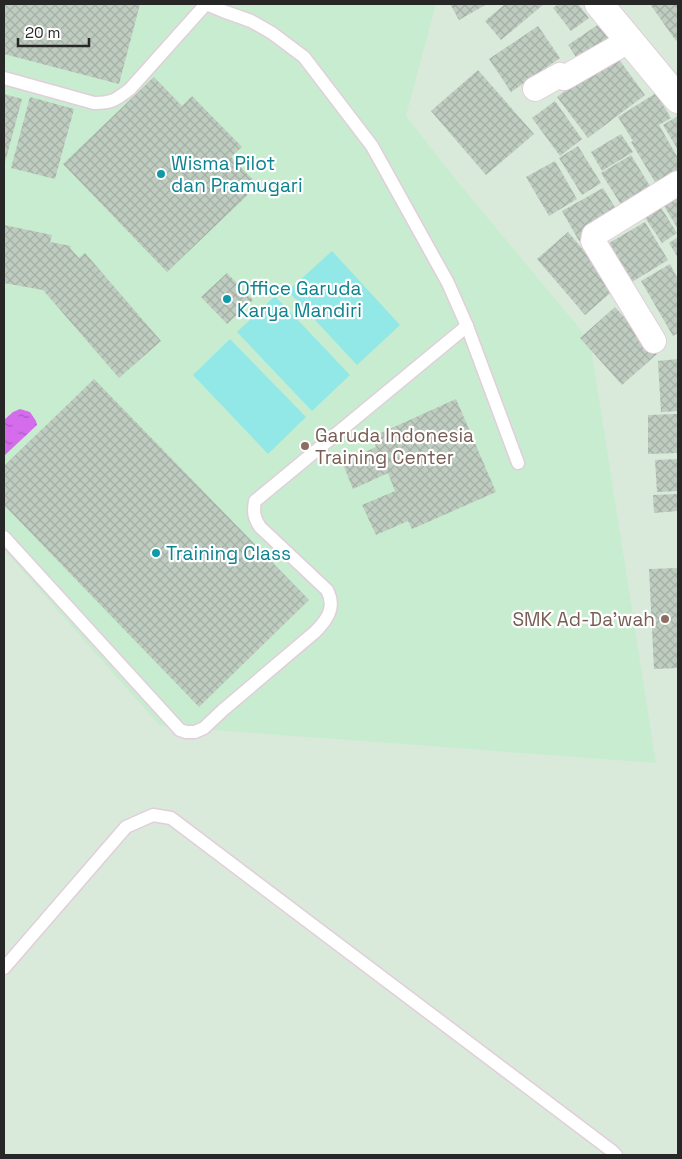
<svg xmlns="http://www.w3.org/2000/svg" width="682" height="1159" viewBox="0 0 682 1159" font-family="'Space Grotesk',sans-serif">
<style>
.education{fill:#c8ecd0}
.pitch{fill:#91e8e6}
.water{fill:url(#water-ripples)}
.building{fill:url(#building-cross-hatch)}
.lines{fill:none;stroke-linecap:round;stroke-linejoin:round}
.service-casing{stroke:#e1ceda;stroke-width:15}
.minor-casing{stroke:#e1ceda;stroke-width:26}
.secondary-casing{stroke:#e1ceda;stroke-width:30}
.service{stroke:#fff;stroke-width:12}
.minor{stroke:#fff;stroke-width:24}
.secondary{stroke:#fff;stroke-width:28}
.culture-dot{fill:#0f9aa8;stroke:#fff;stroke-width:2}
.education-dot{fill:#8d6e63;stroke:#fff;stroke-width:2}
.labels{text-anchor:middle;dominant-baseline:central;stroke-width:4.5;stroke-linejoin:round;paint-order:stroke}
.culture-label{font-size:19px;fill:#0d838f;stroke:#fff;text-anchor:start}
.education-label{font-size:19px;fill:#785e54;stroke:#fff;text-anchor:start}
</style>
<defs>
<pattern id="water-ripples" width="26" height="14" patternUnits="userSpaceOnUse" patternTransform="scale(1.25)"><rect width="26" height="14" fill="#d46cec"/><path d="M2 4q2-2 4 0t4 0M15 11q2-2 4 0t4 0" fill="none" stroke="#ac59bf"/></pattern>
<pattern id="building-cross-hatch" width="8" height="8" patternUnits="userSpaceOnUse" patternTransform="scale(1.25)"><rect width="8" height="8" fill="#bfccc0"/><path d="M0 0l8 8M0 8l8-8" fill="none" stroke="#a4afa5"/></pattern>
</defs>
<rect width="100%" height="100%" fill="#d9eadb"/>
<path class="education" d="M4,4h432l-30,112 47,60 137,165 66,422 -496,-37 -156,-176z"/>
<g class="pitch">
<path d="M332,251l68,74 -43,40 -69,-74z"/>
<path d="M275,296l75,79 -38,36 -75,-79z"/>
<path d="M230,339l76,78 -38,37 -75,-79z"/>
</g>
<path class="water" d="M20,409l10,3 6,9 1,4 -33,31v-36l9,-8z"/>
<g class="building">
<path d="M4,4h136l-21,80 -115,-30z"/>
<path d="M450,4h37l-28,16z"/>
<path d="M505,4h39l-43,36 -16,-19z"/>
<path d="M558,4h20l11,14 -18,13 -18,-23z"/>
<path d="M650,4h28v35l-2,2z"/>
<path d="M599,24l12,17 -31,22 -12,-18z"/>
<path d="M538,26l22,32 -49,34 -22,-33z"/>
<path d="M615,54l30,41 -57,43 -31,-41z"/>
<path d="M478,70l56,64 -48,41 -55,-64z"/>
<path d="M154,77l28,29 10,-10 50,51 -11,10 27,28 -91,87 -104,-108z"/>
<path d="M656,93l15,25 -12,7 19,33v24l-17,10 -30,-50 2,-1 -15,-24z"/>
<path d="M4,94l18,5 -18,67z"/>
<path d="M30,97l44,12 -19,70 -44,-11z"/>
<path d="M555,101l27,38 -22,17 -28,-38z"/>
<path d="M678,116v34l-15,-25z"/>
<path d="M621,134l12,18 -31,19 -11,-19z"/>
<path d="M578,146l23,37 -19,12 -23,-37z"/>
<path d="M631,155l25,41 -29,18 -26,-41z"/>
<path d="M555,161l22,38 -28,17 -23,-39z"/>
<path d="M603,188l18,29 -42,24 -17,-30z"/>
<path d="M678,191v38l-17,-28z"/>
<path d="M660,206l17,27 -15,10 -18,-27z"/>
<path d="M645,222l23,38 -36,22 -23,-39z"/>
<path d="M4,225l48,10 -2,7 21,4 -1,2 9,10 6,-5 76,88 -42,37 -76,-88 -39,-7z"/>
<path d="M568,232l48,56 -31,27 -48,-56z"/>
<path d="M678,237v21l-9,-15z"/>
<path d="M670,264l8,15v54l-5,3 -32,-55z"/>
<path d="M227,273l26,27 -26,24 -26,-27z"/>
<path d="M615,307l42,47 -35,31 -42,-47z"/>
<path d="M678,359v52l-17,1 -3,-51z"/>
<path d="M94,379l215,221 -110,107 -195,-202v-39z"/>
<path d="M456,399l40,93 -84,37 -4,-8 -32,14 -14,-30 33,-14 -7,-18 -35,16 -11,-27 34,-15 -4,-10z"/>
<path d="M678,414v39l-30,1v-39z"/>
<path d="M678,459v32l-21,1 -2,-32z"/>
<path d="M678,494v17l-24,2 -1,-18z"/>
<path d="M678,568v100l-24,1 -5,-100z"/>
</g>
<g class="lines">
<g class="service-casing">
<g id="service">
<path d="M206,4l17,7 28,10 21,12 32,24 68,89 76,137 19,43 51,137"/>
<path d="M4,78l90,25c19,0 21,-3 36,-14l76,-85"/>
<path d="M4,537l176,193 6,2h9l9,-4 19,-18 92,-78c13,-13 21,-25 12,-42l-67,-63c-6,-9 -7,-15 -5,-26l212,-175"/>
<path d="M4,968l122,-141 27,-12 18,3 441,333 4,4"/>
</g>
</g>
<g class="minor-casing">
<g id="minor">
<path d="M535,89l25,-14 4,3 66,-38"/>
<path d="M654,341l-61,-100 1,-6 84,-52"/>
</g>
</g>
<g class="secondary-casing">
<path id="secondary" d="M599,4l79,95"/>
</g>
<use href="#service" class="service"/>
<use href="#minor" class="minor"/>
<use href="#secondary" class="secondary"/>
</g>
<g class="culture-dot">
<circle cx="161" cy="174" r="5"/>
<circle cx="227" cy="299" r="5"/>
<circle cx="156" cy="553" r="5"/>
</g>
<g class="education-dot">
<circle cx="305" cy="446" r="5"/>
<circle cx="665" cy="619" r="5"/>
</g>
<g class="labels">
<g class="culture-label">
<text x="171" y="163">Wisma Pilot<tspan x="171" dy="22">dan Pramugari</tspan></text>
<text x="237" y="288">Office Garuda<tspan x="237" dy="22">Karya Mandiri</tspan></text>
<text x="166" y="553">Training Class</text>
</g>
<g class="education-label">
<text x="315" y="435">Garuda Indonesia<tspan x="315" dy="22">Training Center</tspan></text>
<text x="655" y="619" text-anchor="end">SMK Ad-Da'wah</text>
</g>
</g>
<rect width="682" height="1159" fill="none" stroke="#272727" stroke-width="10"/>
<path d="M18 38v8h71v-8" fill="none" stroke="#272727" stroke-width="2.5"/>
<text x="25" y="38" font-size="15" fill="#272727" stroke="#ffffff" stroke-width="4" paint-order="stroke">20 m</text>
</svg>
